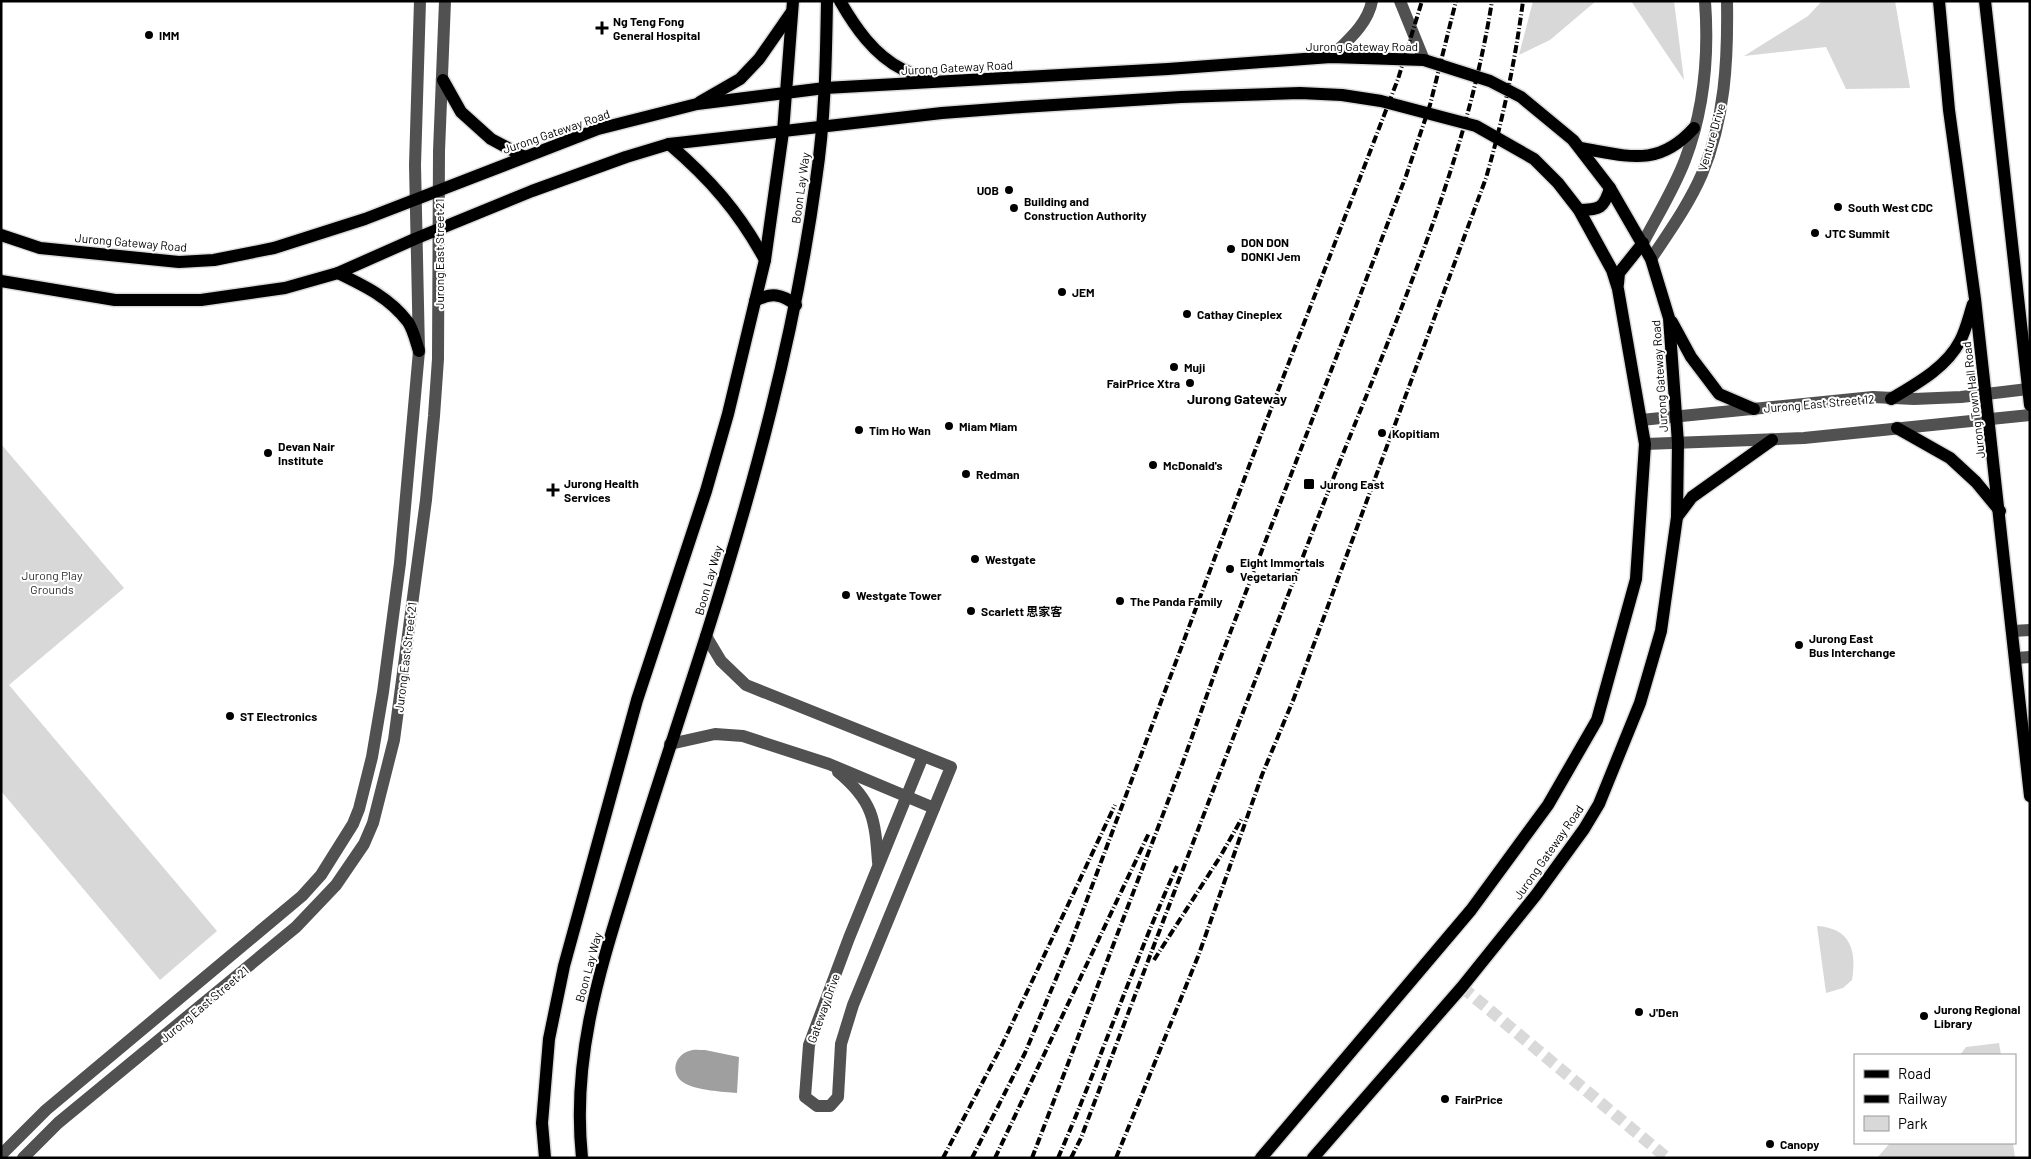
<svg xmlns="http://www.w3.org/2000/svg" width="2031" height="1159" viewBox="0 0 2031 1159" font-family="Barlow,'Noto Sans SC',sans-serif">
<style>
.green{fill:#d8d8d8}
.water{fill:#9f9f9f}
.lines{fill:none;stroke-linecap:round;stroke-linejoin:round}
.minor-tunnel{stroke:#d9d9d9;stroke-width:12;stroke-dasharray:12 6;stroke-linecap:butt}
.major-casing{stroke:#dbdbdb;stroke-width:15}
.minor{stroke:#515151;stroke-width:12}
.major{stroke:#000;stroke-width:12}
.rail{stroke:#000;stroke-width:4;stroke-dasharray:8 2.5 1 2.5;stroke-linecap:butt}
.poi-dot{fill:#000;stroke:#fff;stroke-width:2}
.labels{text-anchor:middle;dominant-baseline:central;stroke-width:4;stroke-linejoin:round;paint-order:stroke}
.poi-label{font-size:12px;font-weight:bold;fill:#000;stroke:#fff;text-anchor:start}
.street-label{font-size:12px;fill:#000;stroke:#fff}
.park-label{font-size:12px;fill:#2f2f2f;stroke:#fff}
.neighbourhood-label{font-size:14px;font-weight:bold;fill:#000;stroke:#fff}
</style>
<rect width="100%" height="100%" fill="#fff"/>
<g class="green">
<path d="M1533,1h63l-46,39 -31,15z"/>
<path d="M1631,1h43l10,79z"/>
<path d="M1822,1h73l15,87 -64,1 -20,-42 -82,9 64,-40z"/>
<path d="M1,444l123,144 -115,97 208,246 -57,49 -159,-189z"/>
<path d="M1817,926c33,2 40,24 35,54l-9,8 -17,5z"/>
<path d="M1999,1043l2,12h-41l6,-8z"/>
<path d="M1890,1143h123l2,15h-138z"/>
</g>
<path class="water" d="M705,1050l34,7 -2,36c-14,-1 -40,-3 -51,-9 -16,-8 -13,-28 3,-33 4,-2 11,-1 16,-1z"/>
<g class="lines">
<path class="minor-tunnel" d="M1462,987l205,171"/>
<g class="major-casing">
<g id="major">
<path d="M840,1c15,26 34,54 62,68 9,5 20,7 29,11"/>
<path d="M1939,1l10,109 26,189 55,497"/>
<path d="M1985,1l45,404"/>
<path d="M443,80l18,32 30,27 32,17"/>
<path d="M700,102l40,-23 19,-20 32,-46"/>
<path d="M669,144c41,35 70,68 96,116"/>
<path d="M1580,148c48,8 78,20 114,-20"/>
<path d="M1579,210c21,0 25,-2 31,-22"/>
<path d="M1,235l39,13 139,14 35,-2 60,-12 91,-29 233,-90 99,-25 128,-16 343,-19 163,-12 93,3 66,21 31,16 52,43 37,48 41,71 18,59 9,125 -1,74 -16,114 -21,72 -41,101 -15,25 -48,66 -74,92 -149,171"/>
<path d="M338,273c27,13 52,25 70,49 5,7 8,20 11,29"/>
<path d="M1,281l114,19h86l84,-12 53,-15 79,-35 115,-47 94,-34 43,-13 273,-31 80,-6 159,-10 119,-4 42,2 39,6 95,25 58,33 24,24 21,27 33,60 6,19 27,155 -9,135 -39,141 -49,85 -77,105 -210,248"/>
<path d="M1618,284l1,-11 24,-30"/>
<path d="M755,301c16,-9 27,-7 41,4"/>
<path d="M1672,322l19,35 28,37 35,15"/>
<path d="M1891,399c25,-15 55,-31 69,-58 6,-11 9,-25 13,-37"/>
<path d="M1897,428l53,30 26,24 24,29"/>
<path d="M1677,517l15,-20 80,-57"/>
<path d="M545,1158l-3,-35 7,-84 15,-73 73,-266 69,-209 22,-77 37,-154 18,-128 10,-131"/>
<path d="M582,1158c-10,-96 15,-179 43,-269 26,-86 55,-171 82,-256 47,-148 88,-299 109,-453 9,-59 10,-119 11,-179"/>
</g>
</g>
<g class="minor">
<path d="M1400,1l24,59"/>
<path d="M1331,57c16,-16 37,-33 41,-56"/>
<path d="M1643,243c14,-27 31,-54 42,-83 19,-50 24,-105 20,-159"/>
<path d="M1651,259c18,-27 38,-55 51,-85 23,-55 26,-114 25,-173"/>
<path d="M1641,420l232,-23 41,2 47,-2 67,-8"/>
<path d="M1645,444l159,-6 226,-23"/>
<path d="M2013,631l17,-1"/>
<path d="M706,636l15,25 25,24 205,82 -98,238 -12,39 -3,53 -8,9h-13l-12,-9 4,-52 40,-107 74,-182"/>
<path d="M2016,658l14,-1"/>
<path d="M670,744l45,-10 28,2 86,28 105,44"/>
<path d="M838,772c35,29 37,47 40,90"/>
<path d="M1,1155l45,-45 256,-214 19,-21 32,-51 6,-15 13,-52 11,-65 17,-129 19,-212 -4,-186 5,-164"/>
<path d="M23,1158l35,-35 238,-196 40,-42 28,-41 9,-21 21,-83 32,-240 8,-84 4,-57 1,-208 6,-150"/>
</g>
<use href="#major" class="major"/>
<g class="rail">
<path d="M1154,960l66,-103 22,-39"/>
<path d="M943,1158l59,-113 113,-240"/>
<path d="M972,1158l53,-105 45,-108 181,-484 147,-382 24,-78"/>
<path d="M995,1158l154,-325"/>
<path d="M1032,1158l151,-396 34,-95 189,-491 24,-71 26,-104"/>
<path d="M1058,1158c42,-96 76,-196 119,-292"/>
<path d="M1071,1158l10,-20c83,-220 167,-440 252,-659 61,-155 133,-313 159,-478"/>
<path d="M1116,1158l83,-204 63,-179 32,-77 192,-520c17,-59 29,-116 37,-177"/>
</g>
</g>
<g class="poi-dot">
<path d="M599.5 20.5h5v5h5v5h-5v5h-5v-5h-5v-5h5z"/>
<circle cx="149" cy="35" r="5"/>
<circle cx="1009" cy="190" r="5"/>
<circle cx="1838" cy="207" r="5"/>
<circle cx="1014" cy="208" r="5"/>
<circle cx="1815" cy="233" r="5"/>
<circle cx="1231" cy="249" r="5"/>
<circle cx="1062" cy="292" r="5"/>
<circle cx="1187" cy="314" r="5"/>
<circle cx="1174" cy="367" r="5"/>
<circle cx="1190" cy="383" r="5"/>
<circle cx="949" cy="426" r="5"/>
<circle cx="859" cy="430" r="5"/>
<circle cx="1382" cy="433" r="5"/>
<circle cx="268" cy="453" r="5"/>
<circle cx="1153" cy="465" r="5"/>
<circle cx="966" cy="474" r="5"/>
<rect x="1303" y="478" width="12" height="12" rx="2.5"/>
<path d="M550.5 482.5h5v5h5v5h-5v5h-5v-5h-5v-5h5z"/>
<circle cx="975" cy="559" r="5"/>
<circle cx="1230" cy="569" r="5"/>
<circle cx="846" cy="595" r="5"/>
<circle cx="1120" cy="601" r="5"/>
<circle cx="971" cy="611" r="5"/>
<circle cx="1799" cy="645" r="5"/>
<circle cx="230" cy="716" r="5"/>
<circle cx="1639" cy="1012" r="5"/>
<circle cx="1924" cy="1016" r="5"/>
<circle cx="1445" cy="1099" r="5"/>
<circle cx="1770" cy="1144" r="5"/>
</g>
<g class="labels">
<g class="poi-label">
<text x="613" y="21">Ng Teng Fong<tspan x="613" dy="14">General Hospital</tspan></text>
<text x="159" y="35">IMM</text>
<text x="999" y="190" text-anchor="end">UOB</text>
<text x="1024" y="201">Building and<tspan x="1024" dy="14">Construction Authority</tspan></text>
<text x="1848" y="207">South West CDC</text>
<text x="1825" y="233">JTC Summit</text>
<text x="1241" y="242">DON DON<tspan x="1241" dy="14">DONKI Jem</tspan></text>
<text x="1072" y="292">JEM</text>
<text x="1197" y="314">Cathay Cineplex</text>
<text x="1184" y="367">Muji</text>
<text x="1180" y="383" text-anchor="end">FairPrice Xtra</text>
<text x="959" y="426">Miam Miam</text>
<text x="869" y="430">Tim Ho Wan</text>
<text x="1392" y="433">Kopitiam</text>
<text x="278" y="446">Devan Nair<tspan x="278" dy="14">Institute</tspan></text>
<text x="1163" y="465">McDonald's</text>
<text x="976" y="474">Redman</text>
<text x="564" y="483">Jurong Health<tspan x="564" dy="14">Services</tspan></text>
<text x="1320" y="484">Jurong East</text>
<text x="985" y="559">Westgate</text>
<text x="1240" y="562">Eight Immortals<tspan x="1240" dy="14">Vegetarian</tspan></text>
<text x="856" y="595">Westgate Tower</text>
<text x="1130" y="601">The Panda Family</text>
<text x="981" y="611">Scarlett 思家客</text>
<text x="1809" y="638">Jurong East<tspan x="1809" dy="14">Bus Interchange</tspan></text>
<text x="240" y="716">ST Electronics</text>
<text x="1934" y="1009">Jurong Regional<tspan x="1934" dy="14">Library</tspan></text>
<text x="1649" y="1012">J'Den</text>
<text x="1455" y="1099">FairPrice</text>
<text x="1780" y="1144">Canopy</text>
</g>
<g class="street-label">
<text x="1362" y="46">Jurong Gateway Road</text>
<text transform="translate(957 67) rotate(-3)">Jurong Gateway Road</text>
<text transform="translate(556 131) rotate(-19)">Jurong Gateway Road</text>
<text transform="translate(1711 137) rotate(-74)">Venture Drive</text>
<text transform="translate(800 188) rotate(-82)">Boon Lay Way</text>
<text transform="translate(131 242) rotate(5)">Jurong Gateway Road</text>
<text transform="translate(439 254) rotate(-90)">Jurong East Street 21</text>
<text transform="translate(1659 376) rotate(-94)">Jurong Gateway Road</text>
<text transform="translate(1973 400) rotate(-97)">Jurong Town Hall Road</text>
<text transform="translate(1819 403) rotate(-5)">Jurong East Street 12</text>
<text transform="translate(708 580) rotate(-74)">Boon Lay Way</text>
<text transform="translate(405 657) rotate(-83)">Jurong East Street 21</text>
<text transform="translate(1548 852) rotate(-55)">Jurong Gateway Road</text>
<text transform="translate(588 967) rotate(-75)">Boon Lay Way</text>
<text transform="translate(204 1004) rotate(-40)">Jurong East Street 21</text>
<text transform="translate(823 1008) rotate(-70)">Gateway Drive</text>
</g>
<g class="park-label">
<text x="52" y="575">Jurong Play<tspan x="52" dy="14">Grounds</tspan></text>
</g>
<g class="neighbourhood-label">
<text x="1237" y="398">Jurong Gateway</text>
</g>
</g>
<rect width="2031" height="1159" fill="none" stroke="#000000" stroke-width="5"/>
<rect x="1854" y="1054" width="162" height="90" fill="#ffffff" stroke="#999999"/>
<rect x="1864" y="1070" width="25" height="8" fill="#000000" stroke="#999999"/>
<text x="1898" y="1079" font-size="15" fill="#000000">Road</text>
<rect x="1864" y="1095" width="25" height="8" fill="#000000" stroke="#999999"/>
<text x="1898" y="1104" font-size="15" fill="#000000">Railway</text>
<rect x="1864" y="1116" width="25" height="15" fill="#d8d8d8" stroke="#999999"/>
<text x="1898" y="1129" font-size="15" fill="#000000">Park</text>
</svg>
